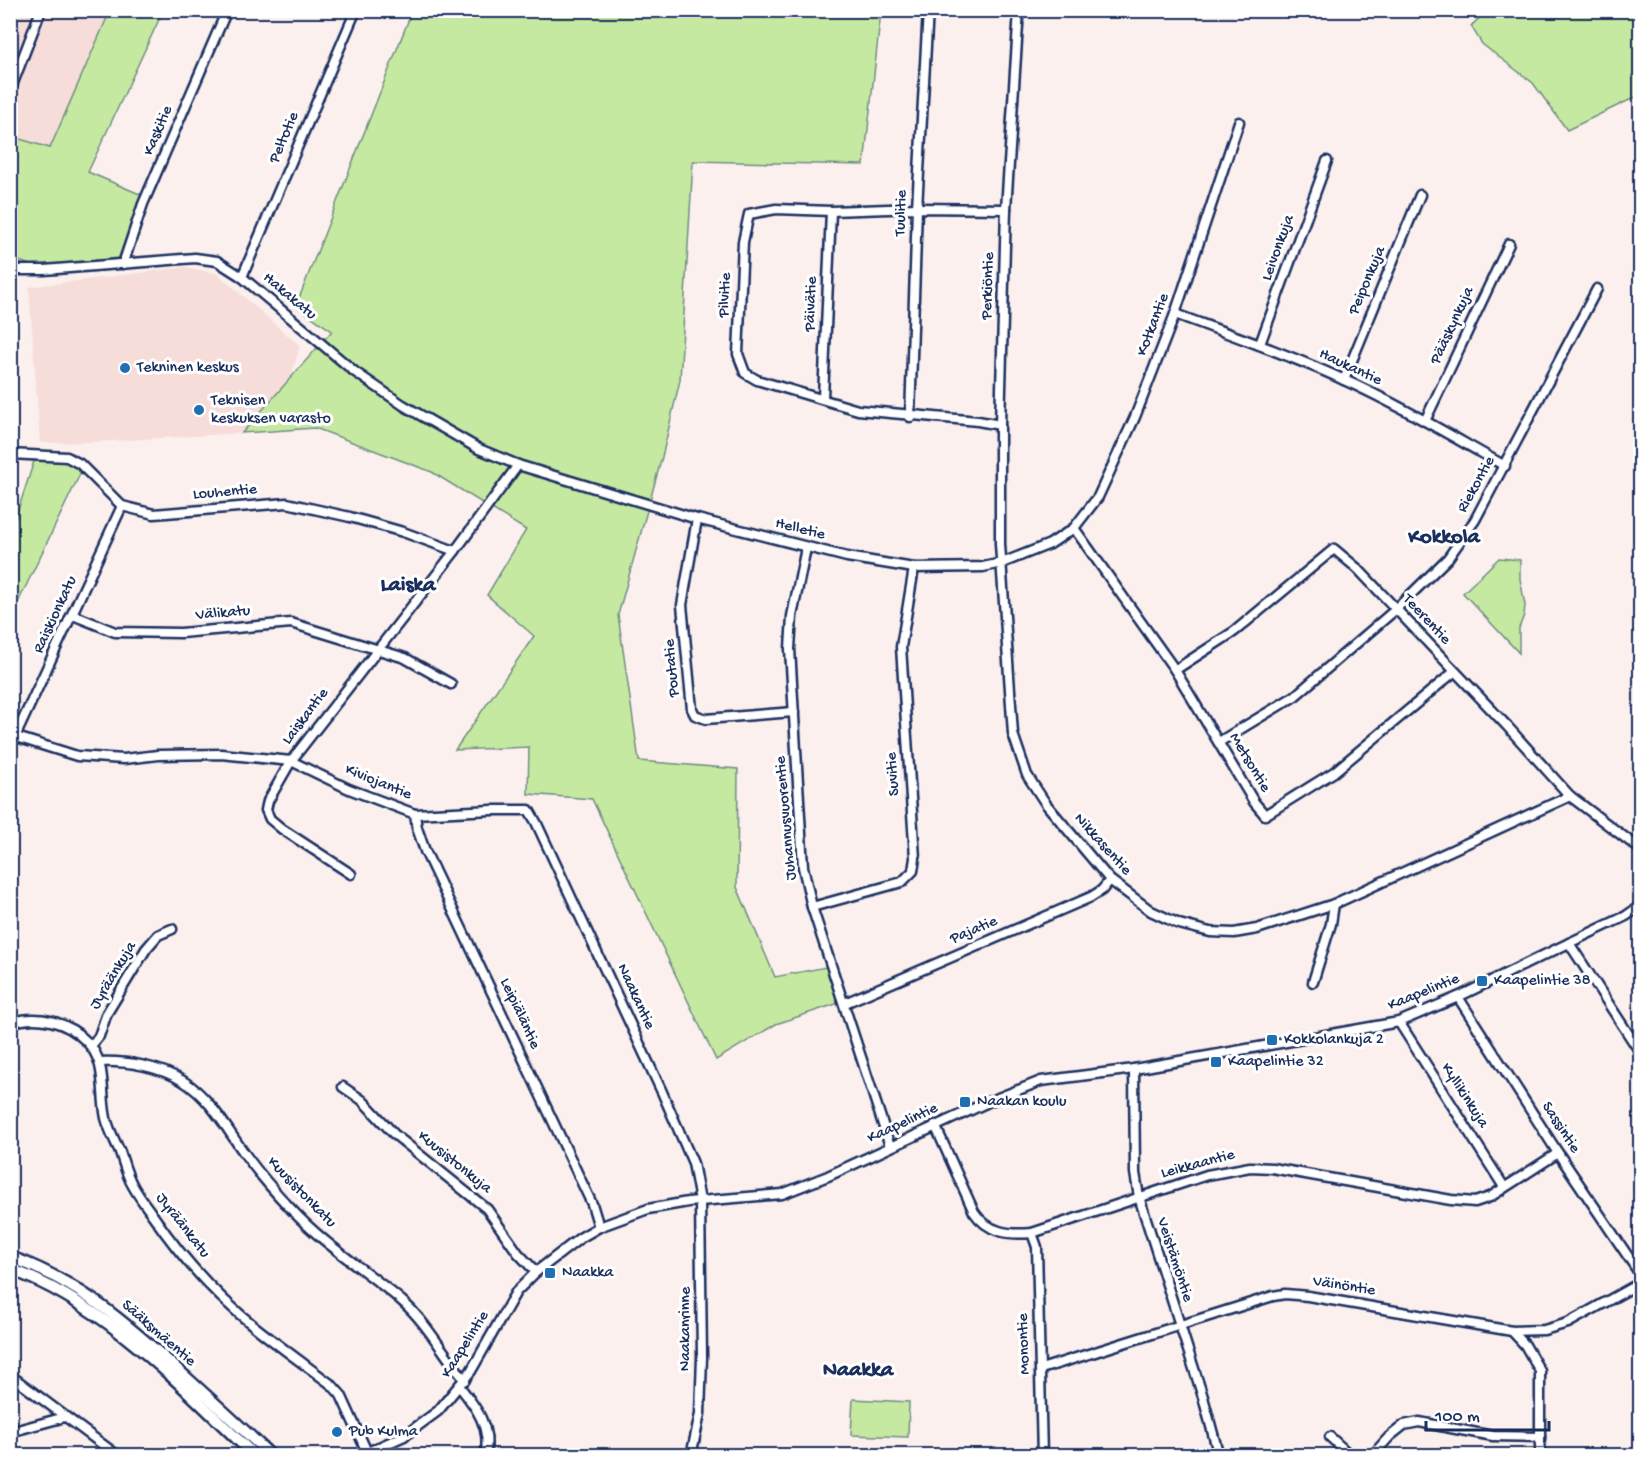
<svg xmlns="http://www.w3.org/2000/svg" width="1651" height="1466" viewBox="0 0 1651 1466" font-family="'Gochi Hand',sans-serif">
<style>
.built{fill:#f6ddd9}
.green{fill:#c6e9a2;stroke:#708c80;stroke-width:1.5}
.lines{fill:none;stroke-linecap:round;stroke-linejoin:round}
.minor-casing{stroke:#1b2f5e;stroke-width:13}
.major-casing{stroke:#1b2f5e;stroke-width:15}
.minor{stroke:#fff;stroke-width:8}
.major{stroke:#fff;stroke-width:10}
.poi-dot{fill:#1f6fb2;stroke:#fff;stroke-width:2}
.labels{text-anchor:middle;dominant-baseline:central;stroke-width:6;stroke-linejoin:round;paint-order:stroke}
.street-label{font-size:16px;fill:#1b2f5e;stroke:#fff}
.poi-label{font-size:16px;fill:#1b2f5e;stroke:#fff;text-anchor:start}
.district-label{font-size:22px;font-weight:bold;fill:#1b2f5e;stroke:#fff}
</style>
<rect width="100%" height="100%" fill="#fbf0ee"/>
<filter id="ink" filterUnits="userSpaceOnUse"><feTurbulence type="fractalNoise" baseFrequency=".0167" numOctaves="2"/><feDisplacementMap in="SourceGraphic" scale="12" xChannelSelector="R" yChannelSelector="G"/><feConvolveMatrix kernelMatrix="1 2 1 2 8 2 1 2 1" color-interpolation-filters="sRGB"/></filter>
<g filter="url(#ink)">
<g class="built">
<path d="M10,11h100l-60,137 -39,-12z"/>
<path d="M186,267l32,7 82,72 -10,33 -48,54 -145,9 -57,1 -11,-156z"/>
</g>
<g class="green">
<path d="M110,11h53l-75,161 54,23 -24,65 -74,10 -33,-12 -1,-122 40,12z"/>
<path d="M412,11h469l-17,154 -171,-4 -13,219 -18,77 -44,158 21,146 99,8 -1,118 38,90 51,-10 13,36 -63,21 -60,36 -124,-261 -64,-5 1,-47 -74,3 79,-114 -47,-41 39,-65 -94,-58 -117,-44 -73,5 90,-102 -36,-25z"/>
<path d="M1487,11h153v84l-73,35 -34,-47 -51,-39 -11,-18z"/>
<path d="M35,458c15,2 36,0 47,12l-71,147v-85z"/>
<path d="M1499,558l21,2v19l5,26 -1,10 -5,13v25l-56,-60z"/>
<path d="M853,1399l56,3 -1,35 -57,-2z"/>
</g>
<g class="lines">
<g class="minor-casing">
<g id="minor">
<path d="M1019,10l-13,199 -6,216v119l13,190 14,41 19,29 64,76 41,31 28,13 31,8 24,1 23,-4 77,-25 236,-108"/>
<path d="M10,91l31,-81"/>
<path d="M123,264l20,-60 84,-194"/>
<path d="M10,268l11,2h23l151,-12 22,3 25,16 113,95 48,33 76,44 39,16 179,54 150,38 67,11 69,-1 19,-4 48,-19 24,-16 24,-31 37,-80 40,-103 64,-192"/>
<path d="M242,277l114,-267"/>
<path d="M1175,314c57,21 113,40 167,65 56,25 109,57 163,87"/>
<path d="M1260,344l67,-183"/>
<path d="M1344,380l76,-185"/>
<path d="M823,398l8,-187"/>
<path d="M910,417l7,-209 11,-198"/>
<path d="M1425,421l84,-177"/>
<path d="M1000,425l-22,-4 -120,-11 -101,-30 -12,-7 -7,-19 5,-112 6,-28 27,-5 55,2 86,-3 89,1"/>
<path d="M10,454l57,3 13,7 42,42 32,8 133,-11 63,14 53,15 52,19"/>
<path d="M697,519l-15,86 10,104 3,6 11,4 88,-7"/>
<path d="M1074,528l101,142 79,132 11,13 69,-43 120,-100"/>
<path d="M806,548l-14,68 -2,33 13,218 9,40 78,239"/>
<path d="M73,615l42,17 66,1 110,-10 114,35 46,26"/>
<path d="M1175,670l60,-39 99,-82 24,20 149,157 63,70 70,53"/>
<path d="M10,735l67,21 47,3 34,-4 63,-1 70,7 58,28 66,25 77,-4h37l7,12 126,270 31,71 7,38 2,156 -2,57 -9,42"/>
<path d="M15,737l107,-231"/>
<path d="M1219,742l76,-46 100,-86 53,-52 27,-38 122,-231"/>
<path d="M415,814l2,14 8,23 167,353 7,23"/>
<path d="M351,874l-69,-45 -12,-10 -4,-9 2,-9 23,-40 164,-210 63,-86"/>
<path d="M812,907l90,-25 11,-11 2,-13 -14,-211 13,-79"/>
<path d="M1569,943l71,109"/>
<path d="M1313,982l18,-58 3,-20"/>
<path d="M1458,997l100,156 82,121"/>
<path d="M845,1003l246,-106 11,-7 8,-10"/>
<path d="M1399,1022l105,165"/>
<path d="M10,1023c27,-9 57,-2 76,18 22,21 14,50 20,77 3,12 9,23 14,34 4,12 7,24 13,34 6,11 14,21 21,31 28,41 65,82 105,113 24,19 49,37 73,55l9,10 26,57"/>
<path d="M91,1046l8,-10 8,-23 39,-64 12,-14 14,-6"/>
<path d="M100,1062c27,-1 59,4 83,19 29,18 44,49 64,76 13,18 28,35 44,52 33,36 75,61 112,93 25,22 40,52 62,78"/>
<path d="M1134,1069l1,104 4,24 64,200 16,59"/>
<path d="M343,1087l19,13 32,34 93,75 31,44 18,19"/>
<path d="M935,1125l39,87c14,21 35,23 58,21l175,-58 43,-8 22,1 179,32 24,2 15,-5 68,-44"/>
<path d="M1032,1233l5,14 5,209"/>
<path d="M1512,1331l13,14 15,26v85"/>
<path d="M1041,1369l232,-73 12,-2 23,2 204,35 32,-1 24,-7 72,-40"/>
<path d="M10,1375l108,81"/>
<path d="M460,1387c16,20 32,41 25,69"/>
<path d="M10,1432l55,-15"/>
<path d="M1330,1437l21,19"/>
<path d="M359,1456l45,-20 34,-25 33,-40 45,-79 20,-20 44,-34 19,-11 49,-18 40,-7 94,-8 46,-18 160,-74 53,-21 93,-12 265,-47 59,-25 111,-54 57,-27 14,-10"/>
<path d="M1372,1456l17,-19 15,-12 15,-3 74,14 47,1"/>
</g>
</g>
<g class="major-casing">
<g id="major">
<path d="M10,1257c67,23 118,68 170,115 30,27 61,55 91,84"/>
<path d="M10,1269c98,36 171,117 245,187"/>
</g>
</g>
<use href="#minor" class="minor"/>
<use href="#major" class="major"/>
</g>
</g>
<g class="poi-dot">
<circle cx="125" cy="368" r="6"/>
<circle cx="199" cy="410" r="6"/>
<rect x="1476" y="975" width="12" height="12" rx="3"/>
<rect x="1266" y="1034" width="12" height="12" rx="3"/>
<rect x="1210" y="1056" width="12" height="12" rx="3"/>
<rect x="959" y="1096" width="12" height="12" rx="3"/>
<rect x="544" y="1267" width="12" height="12" rx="3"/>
<circle cx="337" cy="1432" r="6"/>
</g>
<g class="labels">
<g class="street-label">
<text transform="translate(159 131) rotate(-67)">Kaskitie</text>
<text transform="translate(285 138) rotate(-67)">Peltotie</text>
<text transform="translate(902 213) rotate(-88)">Tuulitie</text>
<text transform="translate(1279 248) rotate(-70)">Leivonkuja</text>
<text transform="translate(1368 281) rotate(-67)">Peiponkuja</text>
<text transform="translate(989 286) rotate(-88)">Perkiöntie</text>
<text transform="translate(726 295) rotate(-87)">Pilvitie</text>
<text transform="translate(289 297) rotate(40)">Hakakatu</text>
<text transform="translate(812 304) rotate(-88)">Päivätie</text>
<text transform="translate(1154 325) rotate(-69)">Kotkantie</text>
<text transform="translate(1453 326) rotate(-65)">Pääskynkuja</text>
<text transform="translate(1350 368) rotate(25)">Haukantie</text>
<text transform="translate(1477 485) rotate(-61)">Riekontie</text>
<text transform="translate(225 493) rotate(-5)">Louhentie</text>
<text transform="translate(800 530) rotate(14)">Helletie</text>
<text transform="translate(223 614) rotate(-5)">Välikatu</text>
<text transform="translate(56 615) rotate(-65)">Raiskionkatu</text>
<text transform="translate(1426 620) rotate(47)">Teerentie</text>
<text transform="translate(673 668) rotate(-95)">Poutatie</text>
<text transform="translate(306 717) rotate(-53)">Laiskantie</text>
<text transform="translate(1249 763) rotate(59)">Metsontie</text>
<text transform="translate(894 774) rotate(-94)">Suvitie</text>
<text transform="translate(378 783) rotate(22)">Kiviojantie</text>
<text transform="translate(787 818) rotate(-95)">Juhannusvuorentie</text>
<text transform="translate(1102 845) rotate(48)">Nikkasentie</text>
<text transform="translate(974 931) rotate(-23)">Pajatie</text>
<text transform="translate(114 976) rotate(-59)">Jyräänkuja</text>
<text transform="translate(1424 993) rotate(-22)">Kaapelintie</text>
<text transform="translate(635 997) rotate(65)">Naakantie</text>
<text transform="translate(519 1014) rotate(65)">Leipiäläntie</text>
<text transform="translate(1464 1096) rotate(57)">Kyllikinkuja</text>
<text transform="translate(903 1124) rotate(-25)">Kaapelintie</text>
<text transform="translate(1560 1128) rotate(57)">Sassintie</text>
<text transform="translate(454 1163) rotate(39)">Kuusistonkuja</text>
<text transform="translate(1198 1165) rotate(-15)">Leikkaantie</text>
<text transform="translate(301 1193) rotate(46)">Kuusistonkatu</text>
<text transform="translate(182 1226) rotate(52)">Jyräänkatu</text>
<text transform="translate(1174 1260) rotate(72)">Veistämöntie</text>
<text transform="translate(1344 1287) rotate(9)">Väinöntie</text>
<text transform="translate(686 1329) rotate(-90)">Naakanrinne</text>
<text transform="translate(158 1334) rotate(41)">Sääksmäentie</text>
<text transform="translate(1025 1344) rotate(-92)">Monontie</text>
<text transform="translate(466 1345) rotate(-58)">Kaapelintie</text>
</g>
<g class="poi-label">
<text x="137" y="368">Tekninen keskus</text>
<text x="211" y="401">Teknisen<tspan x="211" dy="18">keskuksen varasto</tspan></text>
<text x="1494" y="981">Kaapelintie 38</text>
<text x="1284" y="1040">Kokkolankuja 2</text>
<text x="1228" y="1062">Kaapelintie 32</text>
<text x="977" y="1102">Naakan koulu</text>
<text x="562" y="1273">Naakka</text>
<text x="349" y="1432">Pub Kulma</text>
</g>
<g class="district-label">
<text x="1444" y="538">Kokkola</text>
<text x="408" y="586">Laiska</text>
<text x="858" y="1371">Naakka</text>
</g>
</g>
<rect width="1651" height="1466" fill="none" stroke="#fff" stroke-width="36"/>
<rect x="18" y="18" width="1615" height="1430" fill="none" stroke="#1b2f5e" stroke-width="2" filter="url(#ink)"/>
<path d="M1426 1421v9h123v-9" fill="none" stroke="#1b2f5e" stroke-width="3"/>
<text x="1435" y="1421" font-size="18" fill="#1b2f5e" stroke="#ffffff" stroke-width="4.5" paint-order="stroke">100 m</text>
</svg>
